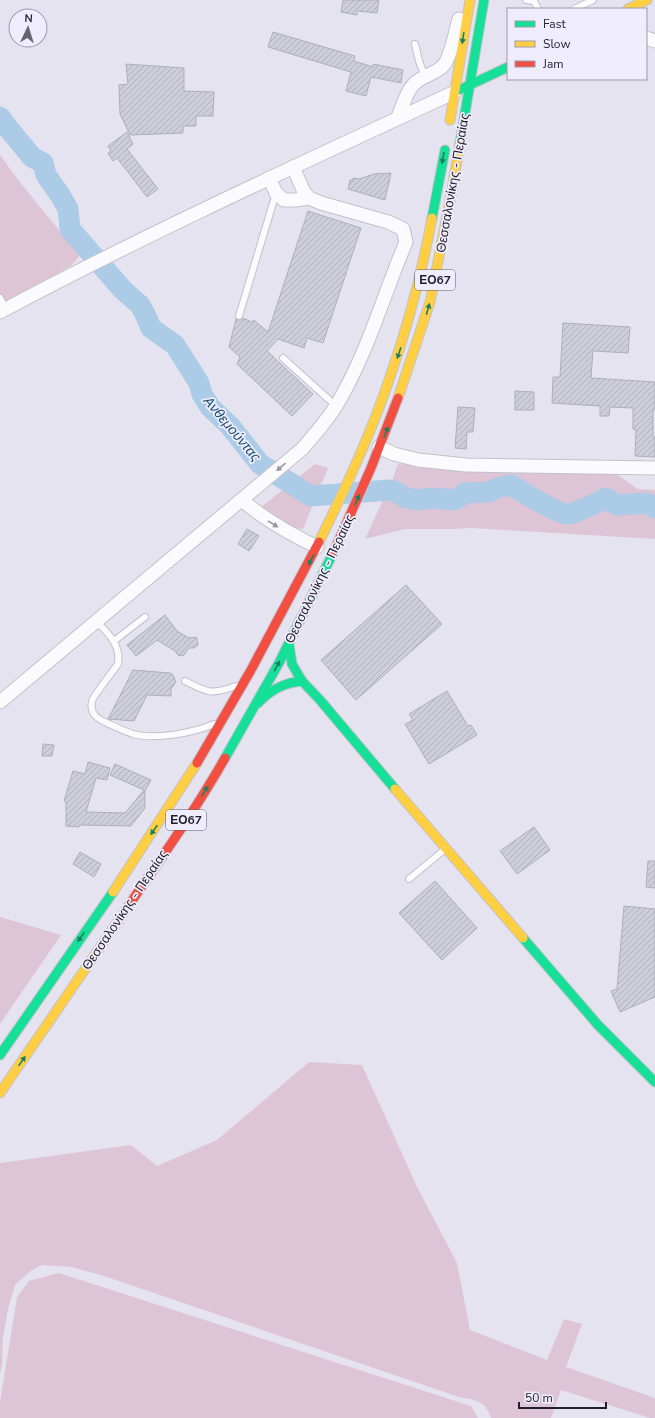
<svg xmlns="http://www.w3.org/2000/svg" width="655" height="1418" viewBox="0 0 655 1418" font-family="'Nunito Sans',sans-serif">
<style>
.green{fill:#ddc5d6}
.lines{fill:none;stroke-linecap:round;stroke-linejoin:round}
.river{stroke:#abcbe6;stroke-width:21}
.building{fill:url(#building-hatch);stroke:#aeafba}
.lane-casing{stroke:#c3c1cc;stroke-width:8}
.street-casing{stroke:#c3c1cc;stroke-width:15}
.fast-casing{stroke:#c3c1cc;stroke-width:11}
.slow-casing{stroke:#c3c1cc;stroke-width:11}
.jam-casing{stroke:#c3c1cc;stroke-width:11}
.lane{stroke:#fbfbfd;stroke-width:6}
.street{stroke:#fbfbfd;stroke-width:13}
.fast{stroke:#16e098;stroke-width:9}
.slow{stroke:#ffcf43;stroke-width:9}
.jam{stroke:#f24e42;stroke-width:9}
.oneway{fill:#1c8060}
.oneway2{fill:#99989e}
.labels{text-anchor:middle;dominant-baseline:central;stroke-width:3.5;stroke-linejoin:round;paint-order:stroke}
.shield{fill:#efecfc;stroke:#5f5c68;stroke-width:1}
.shield-label{font-size:12px;font-weight:bold;fill:#211f29}
.street-label{font-size:13px;fill:#211f29;stroke:#efecfc}
.water-label{font-size:14px;font-style:italic;fill:#185070;stroke:#efecfc}
</style>
<defs>
<pattern id="building-hatch" width="6" height="6" patternUnits="userSpaceOnUse"><rect width="6" height="6" fill="#cdced9"/><path d="M-1 1l2-2M0 6l6-6M5 7l2-2" fill="none" stroke="#b0b0ba"/></pattern>
</defs>
<rect width="100%" height="100%" fill="#e6e3f1"/>
<g class="green">
<path d="M0,155c25,35 52,68 81,99l-10,12 -71,38z"/>
<path d="M315,464l13,4 -25,61 -9,-1 -34,-20z"/>
<path d="M398,464l21,2 197,8 22,15 17,1v49l-184,-11 -17,1h-49l-40,10 27,-58z"/>
<path d="M0,917l61,18 -61,89z"/>
<path d="M309,1062l53,3 55,122 40,76 13,67 77,30 17,-41 18,5 -16,43 89,31v20h-5l-89,-28 -10,28h-60c-6,-18 -16,-18 -32,-21l-358,-122 -30,-8 -29,-2 -13,7 -14,13 -7,24 -5,28 -1,28 -2,8v-210l131,-18 26,21 60,-26z"/>
<path d="M59,1273l412,133 7,12h-478v-16l17,-105 12,-16z"/>
</g>
<g class="lines">
<path class="river" d="M0,117l8,11 24,29 11,6 3,12 14,20 8,14 2,20 53,61 17,15 5,9 6,14 24,17 24,38 3,11 8,13 20,19 30,38 51,32 79,-6 6,2 10,6 12,2 13,-2 24,2 10,-7 24,-1 11,-5 11,-2c10,6 48,30 58,29 12,-3 25,-10 37,-16l11,7 30,-2 8,5"/>
</g>
<g class="building">
<path d="M343,0h36l-2,13 -19,-2 -1,4 -16,-3z"/>
<path d="M273,32l82,24 -1,5 19,6v-3l30,6 -2,13 -30,-6 -5,19 -20,-5 5,-19 -83,-25z"/>
<path d="M126,64l58,4v23l30,1 -1,24h-17v10h-13v7l-53,2 -10,-21 -1,-29 9,-1z"/>
<path d="M127,132l6,12 -6,5 31,40 -11,8 -30,-39 -4,3 -5,-8 3,-2 -3,-5z"/>
<path d="M391,173l-6,27 -37,-11 2,-9h3v-2l6,1 15,-5z"/>
<path d="M308,211l53,17 -38,115 -16,-5 -3,10 -26,-9 -11,12 46,43 -21,22 -55,-52 3,-7 -11,-10 7,-28 4,1 3,-2 9,4 2,-2 14,12z"/>
<path d="M563,323l67,4 -2,26 -35,-2 -2,27 64,4v28h-2v27h2v20l-20,-1 1,-26 -3,-1v-21l-23,-1 -1,9h-9v-10l-48,-3 1,-26h7z"/>
<path d="M515,391l19,1v18h-19z"/>
<path d="M458,407l17,1 -2,24h-6l-1,17 -11,-1z"/>
<path d="M247,529l12,7 -10,15 -11,-7z"/>
<path d="M406,585l36,39 -86,76 -35,-40z"/>
<path d="M165,615l12,16 12,7 6,-1 2,1 1,7 -4,3h-5l-5,7 -3,1 -3,-1 -3,-4 -18,-11 -21,16 -9,-11z"/>
<path d="M133,670l37,3 3,2 3,7 -5,7v7l-24,-1 -13,26 -26,-2z"/>
<path d="M447,691l21,35 3,-1 6,10 -48,29 -24,-40 8,-4 -4,-6z"/>
<path d="M43,744l11,1 -2,11h-10z"/>
<path d="M88,762l22,6 -3,12 -11,-2 -10,34 39,1 19,-23 -34,-15 5,-11 36,16 -6,11v17l-14,18 -52,-1v2l-13,-1v-24l-2,-1 9,-30 12,3z"/>
<path d="M534,827l16,23 -33,24 -17,-23z"/>
<path d="M80,852l21,12 -7,13 -21,-13z"/>
<path d="M648,861h7v27l-9,-1z"/>
<path d="M435,881l42,47 -35,32 -43,-47z"/>
<path d="M624,906l31,3v88l-35,15 -9,-21 6,-2z"/>
</g>
<g class="lines">
<g class="lane-casing">
<g id="lane">
<path d="M526,0l8,1 4,8"/>
<path d="M574,9l19,-9"/>
<path d="M415,44l4,17 6,16"/>
<path d="M0,298l6,11"/>
<path d="M239,316l37,-123"/>
<path d="M283,358l53,48"/>
<path d="M96,621c13,13 25,24 22,43 -4,6 -25,32 -26,37 -3,13 6,18 15,22 9,4 17,8 26,11 22,6 60,-1 81,-10"/>
<path d="M114,641l31,-24"/>
<path d="M185,681c23,12 26,14 51,5"/>
<path d="M409,879l35,-29"/>
</g>
</g>
<g class="street-casing">
<g id="street">
<path d="M646,38l9,3"/>
<path d="M398,117c5,-11 9,-30 21,-37 7,-5 17,-7 24,-14 7,-7 13,-36 16,-47"/>
<path d="M269,178l7,15 8,7h11l14,-2"/>
<path d="M0,312c148,-79 302,-149 455,-220"/>
<path d="M379,447l15,7 24,6 48,5 189,3"/>
<path d="M242,500c23,20 48,34 75,47"/>
<path d="M0,702l302,-253c12,-14 24,-27 34,-43 31,-51 47,-110 70,-164l-3,-13 -15,-7 -67,-19 -12,-5 -5,-6 -11,-25"/>
</g>
</g>
<g class="fast-casing">
<g id="fast">
<path d="M459,90l49,-23"/>
<path d="M460,143l24,-143"/>
<path d="M432,218l13,-68"/>
<path d="M289,644l3,20 10,17"/>
<path d="M258,703c13,-13 25,-20 44,-22l18,19 75,89"/>
<path d="M225,758l55,-97 54,-110"/>
<path d="M523,938l75,87 57,57"/>
<path d="M0,1055l113,-163"/>
</g>
</g>
<g class="slow-casing">
<g id="slow">
<path d="M628,9l19,-9"/>
<path d="M450,120l20,-120"/>
<path d="M398,398l32,-96 20,-101 10,-58"/>
<path d="M319,542c27,-55 53,-110 72,-168 18,-51 31,-103 41,-156"/>
<path d="M395,789l128,149"/>
<path d="M113,892l84,-129"/>
<path d="M0,1093l125,-182"/>
</g>
</g>
<g class="jam-casing">
<g id="jam">
<path d="M334,551l37,-83 27,-70"/>
<path d="M197,763l54,-93 68,-128"/>
<path d="M125,911c34,-50 70,-100 100,-153"/>
</g>
</g>
<use href="#lane" class="lane"/>
<use href="#street" class="street"/>
<use href="#fast" class="fast"/>
<use href="#slow" class="slow"/>
<use href="#jam" class="jam"/>
</g>
<defs><path id="oneway-solid" d="M-6-.8H1V-3.2L6.5 0L1 3.2V.8H-6Z"/></defs>
<g class="oneway">
<use href="#oneway-solid" transform="translate(463 38) rotate(99)"/>
<use href="#oneway-solid" transform="translate(443 158) rotate(100)"/>
<use href="#oneway-solid" transform="translate(428 309) rotate(-74)"/>
<use href="#oneway-solid" transform="translate(399 353) rotate(109)"/>
<use href="#oneway-solid" transform="translate(386 432) rotate(-68)"/>
<use href="#oneway-solid" transform="translate(357 500) rotate(-66)"/>
<use href="#oneway-solid" transform="translate(311 560) rotate(117)"/>
<use href="#oneway-solid" transform="translate(277 666) rotate(-62)"/>
<use href="#oneway-solid" transform="translate(205 791) rotate(-57)"/>
<use href="#oneway-solid" transform="translate(154 830) rotate(125)"/>
<use href="#oneway-solid" transform="translate(81 937) rotate(125)"/>
<use href="#oneway-solid" transform="translate(22 1061) rotate(-55)"/>
</g>
<g class="oneway2">
<use href="#oneway-solid" transform="translate(281 467) rotate(139)"/>
<use href="#oneway-solid" transform="translate(273 524) rotate(32)"/>
</g>
<g class="labels">
<g class="shield">
<rect x="415" y="270" width="40" height="20" rx="3"/>
<rect x="166" y="810" width="40" height="20" rx="3"/>
</g>
<g class="shield-label">
<text x="435" y="280">ΕΟ67</text>
<text x="186" y="820">ΕΟ67</text>
</g>
<g class="street-label">
<text transform="translate(453 183) rotate(-80)">Θεσσαλονίκης - Περαίας</text>
<text transform="translate(320 579) rotate(-64)">Θεσσαλονίκης - Περαίας</text>
<text transform="translate(125 910) rotate(-56)">Θεσσαλονίκης - Περαίας</text>
</g>
<g class="water-label">
<text transform="translate(232 429) rotate(50)">Ανθεμούντας</text>
</g>
</g>
<rect x="507" y="8" width="140" height="72" fill="#efecfc" stroke="#9d9aa8"/>
<rect x="515" y="21" width="20" height="6" fill="#16e098" stroke="#9d9aa8"/>
<text x="543" y="28" font-size="12" fill="#211f29">Fast</text>
<rect x="515" y="41" width="20" height="6" fill="#ffcf43" stroke="#9d9aa8"/>
<text x="543" y="48" font-size="12" fill="#211f29">Slow</text>
<rect x="515" y="61" width="20" height="6" fill="#f24e42" stroke="#9d9aa8"/>
<text x="543" y="68" font-size="12" fill="#211f29">Jam</text>
<g transform="translate(28 28) rotate(4)"><circle r="19" fill="#efecfc" stroke="#9d9aa8"/>
<path d="M0-3L7 15L0 10L-7 15Z" fill="#66646f"/>
<text y="-6" font-size="11" font-weight="bold" text-anchor="middle" fill="#211f29">N</text>
</g>
<path d="M519 1402v6h87v-6" fill="none" stroke="#211f29" stroke-width="2"/>
<text x="525" y="1402" font-size="12" fill="#211f29" stroke="#efecfc" stroke-width="3" paint-order="stroke">50 m</text>
</svg>
